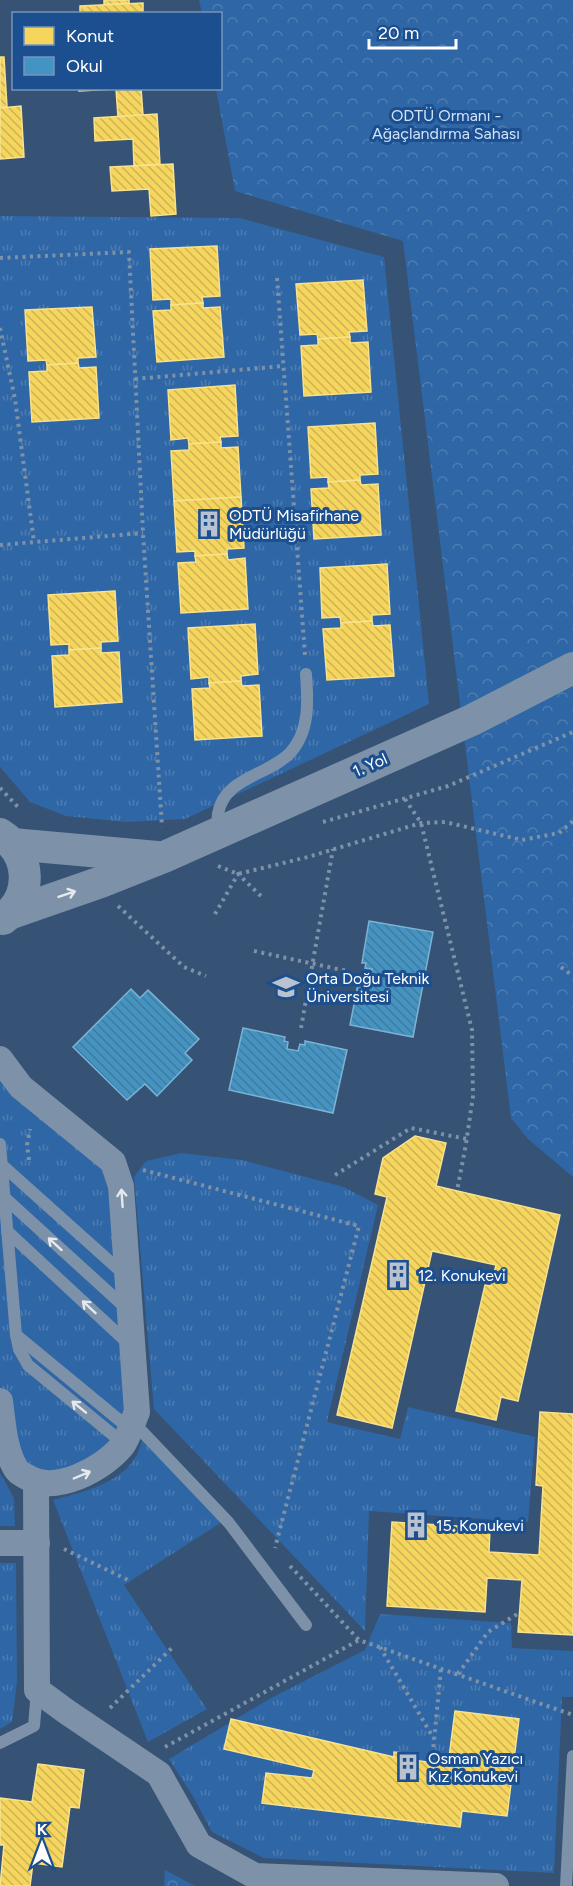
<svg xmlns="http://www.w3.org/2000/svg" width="573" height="1886" viewBox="0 0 573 1886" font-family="Figtree,sans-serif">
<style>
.grass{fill:url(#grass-tufts)}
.forest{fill:url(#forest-crowns)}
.homes{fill:url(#homes-back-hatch);stroke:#f9e28d;stroke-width:1.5}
.schools{fill:url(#schools-back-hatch);stroke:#7bb3d5;stroke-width:1.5}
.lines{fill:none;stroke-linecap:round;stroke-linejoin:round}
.path{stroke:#7d92a8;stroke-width:4;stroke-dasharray:3 4.5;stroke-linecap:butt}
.service{stroke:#7d92a8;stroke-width:12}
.minor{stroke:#7d92a8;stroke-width:26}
.tertiary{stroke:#7d92a8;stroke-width:32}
.oneway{stroke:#e5e9ee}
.labels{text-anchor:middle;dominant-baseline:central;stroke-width:6;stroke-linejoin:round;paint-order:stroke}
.park-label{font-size:16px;fill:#cfe3fa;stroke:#1b4f8f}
.poi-label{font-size:16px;fill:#fff;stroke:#1b4f8f;text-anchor:start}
.street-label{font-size:16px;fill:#fff;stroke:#1b4f8f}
</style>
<defs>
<pattern id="grass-tufts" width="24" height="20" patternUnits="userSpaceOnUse" patternTransform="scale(1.5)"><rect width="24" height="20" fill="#2f66a5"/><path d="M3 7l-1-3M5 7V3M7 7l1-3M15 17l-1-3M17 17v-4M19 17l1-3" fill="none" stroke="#4e7db2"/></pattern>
<pattern id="forest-crowns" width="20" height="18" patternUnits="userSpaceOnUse" patternTransform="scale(1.5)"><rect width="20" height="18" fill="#2f66a5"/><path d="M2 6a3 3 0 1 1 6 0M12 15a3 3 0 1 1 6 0" fill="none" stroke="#4e7db2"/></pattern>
<pattern id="homes-back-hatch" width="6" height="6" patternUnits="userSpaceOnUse" patternTransform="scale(1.5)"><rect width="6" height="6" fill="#f6d55c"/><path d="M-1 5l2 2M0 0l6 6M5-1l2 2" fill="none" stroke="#ccb358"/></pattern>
<pattern id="schools-back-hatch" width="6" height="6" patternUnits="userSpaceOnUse" patternTransform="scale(1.5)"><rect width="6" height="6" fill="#4393c3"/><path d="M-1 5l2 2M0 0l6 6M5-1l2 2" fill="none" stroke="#467a99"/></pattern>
</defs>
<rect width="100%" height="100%" fill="#365274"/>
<g class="grass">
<path d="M0,216l239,2 145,39 45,447 -244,115 -59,3 -60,-6 -36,-14 -30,-35z"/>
<path d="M0,1059l113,103 24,250 -46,59h-74l-17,-70z"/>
<path d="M181,1153l61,7 102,27 34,18 -51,217 73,17 8,-32 127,30 -7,85 -159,-11 -4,120 -211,-222 -20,-232 12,-16z"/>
<path d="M143,1436l82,84 -101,65 83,124 -59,33 -95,-242c28,-8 65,-15 82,-42 4,-6 6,-15 8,-22z"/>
<path d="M0,1473l14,25 1,28h-15z"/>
<path d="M0,1563h16l1,119 -5,40 -12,7z"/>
<path d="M380,1614l131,9 1,25 61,3v46h-11l-8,176 -290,-15 -52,-26 -18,-34 -25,-39 102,-61 94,-48z"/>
</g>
<g class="forest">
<path d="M199,0h374v1177l-45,-38 -17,-21 -108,-877 -168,-50 -19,-102 4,-1v-74l-18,-1z"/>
<path d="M165,1870l30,16h-31z"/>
</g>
<g class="homes">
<path d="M104,0h25v3l-25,2z"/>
<path d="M143,3v11h-63v-8z"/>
<path d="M0,57h4l3,50 -7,1z"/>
<path d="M78,88h63l2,27 -25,2 -2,-28 -37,2z"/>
<path d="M21,106l3,51 -24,2v-51z"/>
<path d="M157,114l3,50 -26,2 -1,-27 -38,2 -1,-23z"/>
<path d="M173,164l3,50 -25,2 -2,-27 -37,2 -2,-24z"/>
<path d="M217,246l3,50 -18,1 1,6 -32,2v-6l-18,1 -3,-51z"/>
<path d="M363,280l4,51 -18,1 1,5 -32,2 -1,-5 -17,1 -4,-51z"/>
<path d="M203,303v5l17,-1 4,50 -67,5 -4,-51 18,-1v-5z"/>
<path d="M92,307l4,50 -18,1v5l-31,2 -1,-5 -18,1 -3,-51z"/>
<path d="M350,337v6l18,-1 3,50 -67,4 -3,-50 17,-1v-6z"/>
<path d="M78,363l1,5 17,-1 3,51 -67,4 -3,-50 18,-1v-6z"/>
<path d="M235,385l3,51 -18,1 1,5 -32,2 -1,-6 -17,2 -3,-50z"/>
<path d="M375,423l3,51 -18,1v5l-32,2v-5l-17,1 -3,-51z"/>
<path d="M221,442v6l17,-1 3,50 -67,4 -3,-50 18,-1v-6z"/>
<path d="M360,480l1,5 17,-1 3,51 -67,4 -3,-50 18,-1 -1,-6z"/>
<path d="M241,497l3,51 -17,1v5l-32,2v-5l-18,1 -3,-51z"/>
<path d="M227,554l1,6 17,-2 3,51 -67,4 -3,-50 18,-1 -1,-6z"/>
<path d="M387,564l3,50 -18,1v6l-31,2 -1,-6 -18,1 -2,-50z"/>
<path d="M115,591l3,50 -17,1v6l-32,2v-6l-18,1 -3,-50z"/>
<path d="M372,621l1,5 17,-1 4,51 -67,4 -4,-51 18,-1v-5z"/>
<path d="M255,624l3,50 -17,2v5l-32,2v-6l-18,2 -3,-51z"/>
<path d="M101,648v5l18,-1 3,50 -67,5 -3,-51 17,-1v-5z"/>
<path d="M241,681l1,5 17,-1 3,51 -67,4 -3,-51 18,-1 -1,-5z"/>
<path d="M415,1136l31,7 -10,43 124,29 -42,186 -17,-4 -5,23 -40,-9 29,-126 6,1 5,-21 -64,-14 -40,177 -55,-13 50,-218 -12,-3 8,-36z"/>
<path d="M540,1412l33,2v221l-55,-3 4,-52 -35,-2 -2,34 -98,-6 5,-84 98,6 -1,24 50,3 4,-69 -7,-1z"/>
<path d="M455,1711l64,8 -12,97 -45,-5 -2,16 -198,-24 4,-30 46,5 2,-8 -90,-21 7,-30 163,38v-5l19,2v6l35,5z"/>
<path d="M38,1764l46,6 -5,38 -9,-1 -8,60 -29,-4 -3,23h-30l4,-41h-4v-47l32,4z"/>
</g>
<g class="schools">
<path d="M369,921l64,11 -20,105 -63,-12 8,-41h4l1,-4 7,1 2,-12 -7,-1 1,-5h-4z"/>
<path d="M131,989l9,9 8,-8 51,49 -14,14 7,7 -35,36 -12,-12 -18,16 -54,-53z"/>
<path d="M243,1028l42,9 -1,4 4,1 -1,7 11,2 2,-7 5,1v-4l42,9 -14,63 -104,-23z"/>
</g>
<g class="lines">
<g class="path">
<path d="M0,258l129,-6 14,281 19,294"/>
<path d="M277,278l28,377"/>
<path d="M0,328l15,71 19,143"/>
<path d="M135,379l149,-13"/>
<path d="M0,545l143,-12"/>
<path d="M0,788l18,19"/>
<path d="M405,799l16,24 51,207 1,66 -7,48 -9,47"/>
<path d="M323,822l125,-36 125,-54"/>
<path d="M218,866l20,8 70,-17 113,-34 24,-1 77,18 37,-7 14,-12"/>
<path d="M118,906l66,61 22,9"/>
<path d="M215,914l23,-40 25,24"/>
<path d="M254,951l93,20"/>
<path d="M561,967l12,9"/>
<path d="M301,1028l32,-179"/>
<path d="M29,1160l-2,-15 3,-16"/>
<path d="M143,1170l216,56 -84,322"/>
<path d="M335,1175l76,-47 56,11"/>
<path d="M64,1549l66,32"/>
<path d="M290,1566l69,74 214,75"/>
<path d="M380,1647l54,92"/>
<path d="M458,1674l30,-42 31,-19"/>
<path d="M110,1708l64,-62"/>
<path d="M165,1747l194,-107"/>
<path d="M432,1762l9,-94"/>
</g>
<g class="service">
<path d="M219,832c-1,-6 -2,-13 -1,-18 6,-37 50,-38 72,-61 20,-22 18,-52 16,-79"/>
<path d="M0,1144l16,191 3,14 9,16 96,79"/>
<path d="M2,1165l124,111"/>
<path d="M5,1198l122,111"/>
<path d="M7,1231l124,115"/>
<path d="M16,1335l114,94"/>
<path d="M133,1422l96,101 77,102"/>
<path d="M0,1743l34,-17 3,-36"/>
<path d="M566,1886l7,-130"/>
</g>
<g class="minor">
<path d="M0,1059l21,28 92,75 8,24 16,226c-5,11 -8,25 -15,34 -19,23 -67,49 -95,31 -4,-2 -9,-4 -11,-8 -12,-20 -13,-46 -16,-68"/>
<path d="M36,1483l1,207 30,22 92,62 40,71 56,31 241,10"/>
<path d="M0,1543h37"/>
</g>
<g class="tertiary">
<path d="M0,834c32,20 33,63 3,85"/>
<path d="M12,844l145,13"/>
<path d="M12,913l89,-31 63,-25 308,-137 101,-52"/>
</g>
</g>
<defs><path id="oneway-shaft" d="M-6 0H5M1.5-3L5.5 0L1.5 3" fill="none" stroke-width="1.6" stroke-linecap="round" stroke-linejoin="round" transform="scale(1.5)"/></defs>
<g class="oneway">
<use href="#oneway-shaft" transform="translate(67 894) rotate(-19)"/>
<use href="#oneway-shaft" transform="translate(122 1198) rotate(-94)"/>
<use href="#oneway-shaft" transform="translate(55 1244) rotate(-138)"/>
<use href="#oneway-shaft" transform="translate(89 1307) rotate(-137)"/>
<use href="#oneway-shaft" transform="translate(79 1407) rotate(-141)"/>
<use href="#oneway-shaft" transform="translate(82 1475) rotate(-23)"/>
</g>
<defs>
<g id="building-bare" transform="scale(2.07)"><path d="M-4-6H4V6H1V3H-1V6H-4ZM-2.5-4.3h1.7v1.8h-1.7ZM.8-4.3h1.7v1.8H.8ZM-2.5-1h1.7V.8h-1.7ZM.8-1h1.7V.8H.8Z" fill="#b9c2ce" stroke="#1b4f8f" stroke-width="2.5" paint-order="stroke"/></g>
<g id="university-bare" transform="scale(2.07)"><path d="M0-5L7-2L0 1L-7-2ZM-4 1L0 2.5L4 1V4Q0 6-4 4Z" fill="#b9c2ce" stroke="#1b4f8f" stroke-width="2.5" paint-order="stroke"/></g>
</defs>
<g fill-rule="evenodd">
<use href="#building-bare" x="209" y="524"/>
<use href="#university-bare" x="286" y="987"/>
<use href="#building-bare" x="398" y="1275"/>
<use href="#building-bare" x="416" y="1525"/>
<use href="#building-bare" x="408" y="1767"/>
</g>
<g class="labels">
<g class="park-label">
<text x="446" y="115">ODTÜ Ormanı -<tspan x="446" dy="18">Ağaçlandırma Sahası</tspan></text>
</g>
<g class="poi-label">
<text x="229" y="515">ODTÜ Misafirhane<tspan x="229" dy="18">Müdürlüğü</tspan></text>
<text x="306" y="978">Orta Doğu Teknik<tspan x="306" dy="18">Üniversitesi</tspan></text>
<text x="418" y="1275">12. Konukevi</text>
<text x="436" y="1525">15. Konukevi</text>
<text x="428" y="1758">Osman Yazıcı<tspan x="428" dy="18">Kız Konukevi</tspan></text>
</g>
<g class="street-label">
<text transform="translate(370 765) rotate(-24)">1. Yol</text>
</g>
</g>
<rect x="12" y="12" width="210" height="78" fill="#1b4f8f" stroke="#7695bc" stroke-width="1.5"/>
<rect x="24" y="27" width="30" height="18" fill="#f6d55c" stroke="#7695bc" stroke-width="1.5"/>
<text x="66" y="42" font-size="18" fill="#ffffff">Konut</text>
<rect x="24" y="57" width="30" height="18" fill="#4393c3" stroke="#7695bc" stroke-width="1.5"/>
<text x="66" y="72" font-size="18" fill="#ffffff">Okul</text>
<g transform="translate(42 1844)" stroke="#1b4f8f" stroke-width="4.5" paint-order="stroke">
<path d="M0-4.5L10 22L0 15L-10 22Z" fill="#ffffff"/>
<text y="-9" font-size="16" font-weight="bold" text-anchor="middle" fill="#ffffff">K</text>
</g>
<path d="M369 39v9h87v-9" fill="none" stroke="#ffffff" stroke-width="3"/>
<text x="378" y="39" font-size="18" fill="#ffffff" stroke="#1b4f8f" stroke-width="4.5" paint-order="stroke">20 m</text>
</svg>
